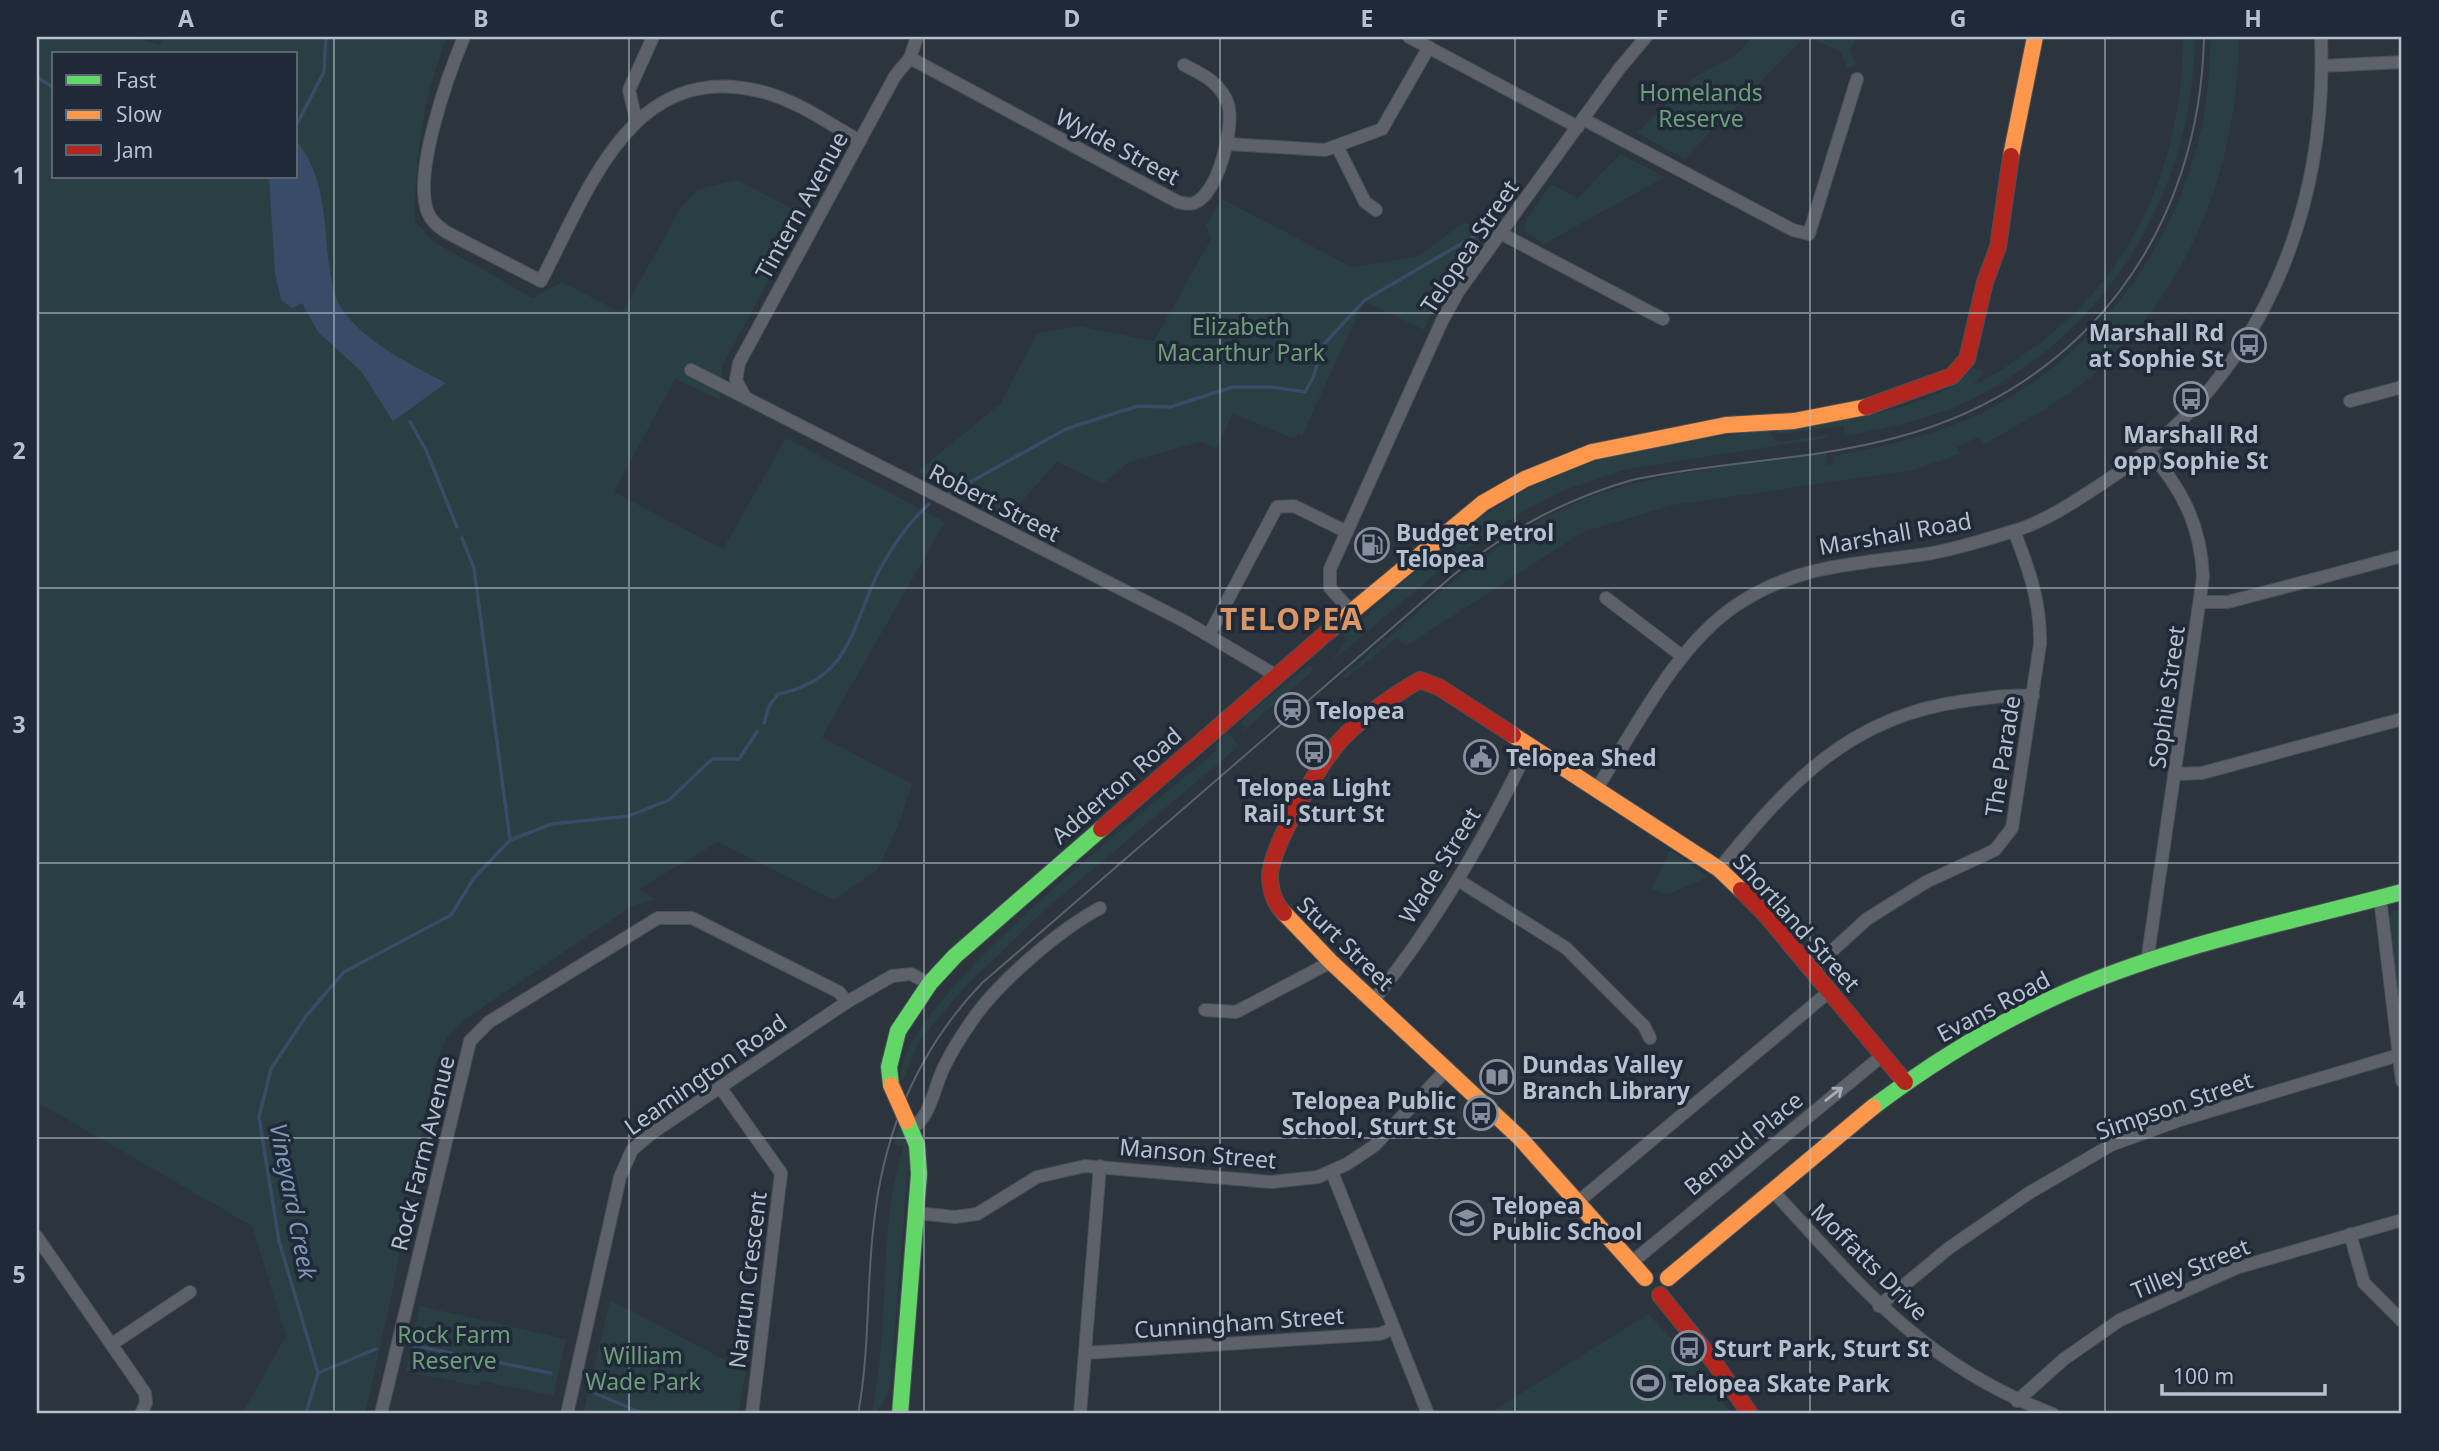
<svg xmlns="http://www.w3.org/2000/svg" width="2439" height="1451" viewBox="0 0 2439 1451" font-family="'Noto Sans',sans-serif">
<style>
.green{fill:#293f43;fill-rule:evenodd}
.water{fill:#384c67}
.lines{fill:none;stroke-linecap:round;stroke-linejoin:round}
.stream{stroke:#384c67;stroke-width:3.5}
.street-casing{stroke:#4b5057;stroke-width:14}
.fast-casing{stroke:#4b5057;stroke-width:18}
.slow-casing{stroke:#4b5057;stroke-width:18}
.jam-casing{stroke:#4b5057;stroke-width:18}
.street{stroke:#5d626a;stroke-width:12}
.fast{stroke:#63d668;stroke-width:16}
.slow{stroke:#ff974d;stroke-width:16}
.jam{stroke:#b3261e;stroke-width:16}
.tram{stroke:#5b6168;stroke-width:2}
.slow-bridge-casing{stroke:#4b5057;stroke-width:18;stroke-linecap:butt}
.slow-bridge{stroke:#ff974d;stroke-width:16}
.oneway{stroke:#a5adb9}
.grid{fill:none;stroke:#b7c0cd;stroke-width:2;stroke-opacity:0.55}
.labels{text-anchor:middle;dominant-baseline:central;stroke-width:7;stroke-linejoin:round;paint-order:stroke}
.park-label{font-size:23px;fill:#6e9e78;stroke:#1f2938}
.street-label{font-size:23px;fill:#b7c0cd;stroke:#1f2938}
.poi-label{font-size:23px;font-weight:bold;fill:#b7c0cd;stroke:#1f2938;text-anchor:start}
.water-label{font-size:24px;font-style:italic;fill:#7d96b5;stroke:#1f2938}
.district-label{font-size:30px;font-weight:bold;letter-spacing:2px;fill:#da9765;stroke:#1f2938}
.neatline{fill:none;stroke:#b7c0cd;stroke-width:2.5}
.grid-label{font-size:23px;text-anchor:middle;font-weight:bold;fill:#b7c0cd}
</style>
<rect width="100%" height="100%" fill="#2c343d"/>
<g class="green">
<path d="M37,37h97l25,8 5,-8h283c-24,62 -32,118 -32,184l19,21 99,56 29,-16 60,31 60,-107 16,-17 38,-9 61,31 3,10 -78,146 -2,33 -45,-21 -61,113 109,57 63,-111 159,84 -123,215 90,47 -12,37 -22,48 -44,31 -116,-58 -79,47 15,10 -23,8 -166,112 -18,18 -12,28 -44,233 -26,116h-123l44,-78 -34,-110 -215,-124zM54,54h242v123h-242z"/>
<path d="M1752,37h53l-121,122 -47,-26 56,-55 42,-22z"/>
<path d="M1810,37h47l-7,13 6,14 -9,4 -6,-16z"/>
<path d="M2183,37h12c-2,150 -80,285 -213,357 -42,23 -91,34 -137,42l-2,-10 -65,8 -1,-6c57,-9 156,-14 195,-60l14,3 -13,14c21,-8 39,-23 58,-36 103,-72 152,-189 152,-312z"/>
<path d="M2210,37h29c-1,122 -43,239 -132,325 -36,35 -80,58 -123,82l-5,-7 -22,10 3,7 -46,16 -241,35 -90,27 -177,114 -9,-8 -52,41 -2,-3c71,-58 139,-130 223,-169 80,-36 174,-41 260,-54l1,12 7,-1 -1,-6 8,-4c52,-9 105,-22 152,-47 134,-73 220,-217 217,-370z"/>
<path d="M1620,154l45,23 -121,67 -20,-13 2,-11 25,-36 27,14z"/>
<path d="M1222,199l130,68 65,-10 46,-34 27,5 -53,74 -13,28 -60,-29 -62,135 -4,-2 -4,5 -61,-26 -17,35 -16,-6 -71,20 -26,22 -46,-22 -49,55 -90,-46 82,-67 37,-71 42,-7 75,15 57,-102 -5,-14z"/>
<path d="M1770,428l3,10 7,4 47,-7v3l-200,31 -65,22 -41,21 -69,48 -122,103 18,-24 -5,-4 -18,10 22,-18 16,-8 103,-93 65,-40 78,-30z"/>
<path d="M1309,665l5,5 -74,64 5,-7 -4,-4 6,-8z"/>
<path d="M1227,732l12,14 -192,162 -83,80 -44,52 -18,43c-22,-66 261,-287 314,-332v-6z"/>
<path d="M1670,850l38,27 -41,18 -16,-6z"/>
<path d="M2402,909v142l-15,-132 7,-8z"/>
<path d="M899,1125l10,23v10l-19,227 -7,20 -7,6 -4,-1c19,-87 5,-178 31,-263l-9,-3z"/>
<path d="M610,1300l136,71 -8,43h-155z"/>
<path d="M420,1306l146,33 -13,57 -73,-15 -2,5 -72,-15z"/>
<path d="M1648,1314l46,48 38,52h-244z"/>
</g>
<path class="water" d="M296,140c38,49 24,102 39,154 12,40 77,71 111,89l-53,38 -32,-50 -43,-39 -16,-29 -10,5 -11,-8 -6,-27 -6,-96h27z"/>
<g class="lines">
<g class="stream">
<path d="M37,77l17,11"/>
<path d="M296,126l28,-54 2,-35"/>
<path d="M410,422l16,28 31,77"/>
<path d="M947,495l119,-66 72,-23 32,1 63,-20h38l34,5 8,-14 10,-33 42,-45 111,-65"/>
<path d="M462,538l12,30 36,272"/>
<path d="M764,723l5,-17 9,-12c73,-15 73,-66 100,-121 13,-25 30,-50 51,-69"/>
<path d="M416,1346l135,27"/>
<path d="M318,1373l58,-24"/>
<path d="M592,1392l52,22"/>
<path d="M306,1414l12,-41 -39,-132 -20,-124 12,-48 35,-53 38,-44 107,-57 23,-37 36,-38 42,-16 77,-8 40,-16 43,-41h27l18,-27"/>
</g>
<g class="street-casing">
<g id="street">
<path d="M464,37c-16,38 -52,138 -36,176 4,9 10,13 18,19l95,49c49,-94 93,-228 229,-187 32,10 61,31 90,47"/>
<path d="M1409,37l169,90"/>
<path d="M910,58l268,144c5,1 11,3 16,1 24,-8 41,-77 34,-99 -7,-21 -26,-30 -44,-39"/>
<path d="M2322,66l80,-4"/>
<path d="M1583,119l210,111 16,4 48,-155"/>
<path d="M636,120l-7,-30 24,-53"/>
<path d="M1228,144l97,6 57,-21 47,-82"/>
<path d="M1337,146l28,56 11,8"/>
<path d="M1502,234l161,85"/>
<path d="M691,370l493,251 93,55"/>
<path d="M744,395l-8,-15 3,-17 156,-287 15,-18 7,-21"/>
<path d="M2350,401l52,-14"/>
<path d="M1606,598l76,58"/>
<path d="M2201,602h27l174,-46"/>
<path d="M1351,611l-21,-23v-19l112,-248 16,-29 161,-223 27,-32"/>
<path d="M1209,635l68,-128 17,-1 53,26"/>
<path d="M2176,774l26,-1 200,-54"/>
<path d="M1597,788c39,-60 79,-142 138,-182 65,-44 124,-41 197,-53 26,-5 53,-13 78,-21 34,-9 67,-32 96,-51 153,-100 222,-266 215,-444"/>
<path d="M1719,869c69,-85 130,-153 245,-168 23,-3 46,-7 69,-5"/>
<path d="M1458,880l108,68 78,78 6,12"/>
<path d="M2380,898l22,183"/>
<path d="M2147,962l56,-385c-2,-52 -21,-88 -55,-127"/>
<path d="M1812,969l55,-50 59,-37 69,-32 17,-22 28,-184c1,-41 -11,-75 -26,-113"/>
<path d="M1373,1001c63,-78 114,-166 157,-256"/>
<path d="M1205,1010l31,2 95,-50"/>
<path d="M720,1087l61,86 -29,241"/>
<path d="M911,1129c21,-12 23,-45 35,-66 7,-14 16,-28 25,-41 26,-39 88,-92 129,-114"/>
<path d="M1332,1172l96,242"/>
<path d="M1772,1190c90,98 152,175 281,224"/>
<path d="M1579,1201l251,-210"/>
<path d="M917,1213l38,4 22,-3 60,-37 48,-11 186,16 47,-5 29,-13 27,-18 73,-77"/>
<path d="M2350,1234l14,49 38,38"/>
<path d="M37,1237l108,156 1,10 -5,11"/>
<path d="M1631,1263l252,-208"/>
<path d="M1879,1306l70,-58 80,-55 82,-48 69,-25 219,-65"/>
<path d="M112,1344l78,-52"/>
<path d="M1085,1353l295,-19 14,-6"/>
<path d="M2017,1401l47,-42 56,-39 116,-52 166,-48"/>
<path d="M381,1414l89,-373 19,-19 169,-104h34l147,74 8,10"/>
<path d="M567,1414l53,-237 12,-27 20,-17 195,-131 45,-26 19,-2 19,10"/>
<path d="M1080,1414l20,-248"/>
</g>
</g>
<g class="fast-casing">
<g id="fast">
<path d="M891,1085l-2,-18 9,-36 32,-48 25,-27 146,-127"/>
<path d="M1873,1107c57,-43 117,-80 182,-110 109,-50 231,-74 347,-105"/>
<path d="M900,1414l19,-240 -2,-29 -10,-24"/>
</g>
</g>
<g class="slow-casing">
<g id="slow">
<path d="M2011,156l24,-119"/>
<path d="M1332,628l151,-125 42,-24 67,-27 134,-27 68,-4 72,-14"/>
<path d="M1513,735l206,134 22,21"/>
<path d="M1284,913l47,49 189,176 125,140"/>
<path d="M1668,1278l205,-171"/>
</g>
</g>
<g class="jam-casing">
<g id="jam">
<path d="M1866,407l86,-31 15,-17 18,-77 13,-35 13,-91"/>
<path d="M1101,829l231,-201"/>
<path d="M1741,890l24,24 140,168"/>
<path d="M1284,913c-10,-10 -14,-24 -14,-38 2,-30 49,-110 69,-133 21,-23 54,-47 81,-62l19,7 74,48"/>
<path d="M1660,1295l54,67 36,52"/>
</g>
</g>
<use href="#street" class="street"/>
<use href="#fast" class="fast"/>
<use href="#slow" class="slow"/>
<use href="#jam" class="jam"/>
<path class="tram" d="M858,1414c12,-63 8,-128 16,-192 10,-91 45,-173 108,-239l469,-406c55,-46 112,-77 181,-97 87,-19 179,-19 266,-43 188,-50 302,-207 306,-400"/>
<g class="slow-bridge-casing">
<path id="slow-bridge" d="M891,1085l16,36"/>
</g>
<use href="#slow-bridge" class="slow-bridge"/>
</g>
<defs><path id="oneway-shaft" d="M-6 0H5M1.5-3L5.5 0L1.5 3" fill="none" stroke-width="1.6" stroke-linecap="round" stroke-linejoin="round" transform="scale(1.75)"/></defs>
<use class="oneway" href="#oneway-shaft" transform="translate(1834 1094) rotate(-38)"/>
<path class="grid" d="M334,37v1377M629,37v1377M924,37v1377M1220,37v1377M1515,37v1377M1810,37v1377M2105,37v1377M37,313h2365M37,588h2365M37,863h2365M37,1138h2365"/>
<defs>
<g id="bus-ring" transform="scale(1.75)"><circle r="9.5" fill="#1f2938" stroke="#868f9b" stroke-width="1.5"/><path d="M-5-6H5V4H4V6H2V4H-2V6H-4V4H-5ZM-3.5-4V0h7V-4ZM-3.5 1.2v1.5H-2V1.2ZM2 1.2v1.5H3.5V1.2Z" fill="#868f9b"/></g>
<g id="fuel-ring" transform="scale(1.75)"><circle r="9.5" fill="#1f2938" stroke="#868f9b" stroke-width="1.5"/><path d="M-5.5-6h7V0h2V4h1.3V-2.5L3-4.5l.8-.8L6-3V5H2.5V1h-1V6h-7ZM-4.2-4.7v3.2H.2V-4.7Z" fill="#868f9b"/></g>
<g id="station-ring" transform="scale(1.75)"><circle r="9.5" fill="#1f2938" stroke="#868f9b" stroke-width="1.5"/><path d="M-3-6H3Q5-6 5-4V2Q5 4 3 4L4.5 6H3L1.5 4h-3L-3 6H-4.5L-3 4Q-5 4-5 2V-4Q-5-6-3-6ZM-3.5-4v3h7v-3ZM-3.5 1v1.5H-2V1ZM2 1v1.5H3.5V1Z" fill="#868f9b"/></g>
<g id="civic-ring" transform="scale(1.75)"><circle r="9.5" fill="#1f2938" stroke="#868f9b" stroke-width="1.5"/><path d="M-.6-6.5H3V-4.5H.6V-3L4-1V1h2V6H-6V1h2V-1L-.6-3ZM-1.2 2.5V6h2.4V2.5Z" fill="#868f9b"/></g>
<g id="library-ring" transform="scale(1.75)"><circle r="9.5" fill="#1f2938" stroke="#868f9b" stroke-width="1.5"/><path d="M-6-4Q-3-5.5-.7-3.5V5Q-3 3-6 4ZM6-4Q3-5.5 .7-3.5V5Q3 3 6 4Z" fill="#868f9b"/></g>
<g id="school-ring" transform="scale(1.75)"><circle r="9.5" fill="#1f2938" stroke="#868f9b" stroke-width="1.5"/><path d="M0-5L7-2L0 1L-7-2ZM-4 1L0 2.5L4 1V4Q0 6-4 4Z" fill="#868f9b"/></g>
<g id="stadium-ring" transform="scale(1.75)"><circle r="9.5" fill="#1f2938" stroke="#868f9b" stroke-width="1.5"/><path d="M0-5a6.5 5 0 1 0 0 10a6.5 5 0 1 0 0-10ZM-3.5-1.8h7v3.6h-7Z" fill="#868f9b"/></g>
</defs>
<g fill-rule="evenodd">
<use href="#bus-ring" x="2249" y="345"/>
<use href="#bus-ring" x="2191" y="399"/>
<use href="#fuel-ring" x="1372" y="545"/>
<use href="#station-ring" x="1292" y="710"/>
<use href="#bus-ring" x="1314" y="752"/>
<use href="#civic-ring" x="1481" y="757"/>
<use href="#library-ring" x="1497" y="1077"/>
<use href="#bus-ring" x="1481" y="1113"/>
<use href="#school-ring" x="1467" y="1218"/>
<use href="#bus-ring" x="1689" y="1348"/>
<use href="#stadium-ring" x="1648" y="1383"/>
</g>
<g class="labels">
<g class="park-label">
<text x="1701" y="92">Homelands<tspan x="1701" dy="26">Reserve</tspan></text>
<text x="1241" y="326">Elizabeth<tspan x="1241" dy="26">Macarthur Park</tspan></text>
<text x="454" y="1334">Rock Farm<tspan x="454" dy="26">Reserve</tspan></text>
<text x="643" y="1355">William<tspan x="643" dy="26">Wade Park</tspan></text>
</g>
<g class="street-label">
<text transform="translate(1118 146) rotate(28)">Wylde Street</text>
<text transform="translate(801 205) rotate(-61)">Tintern Avenue</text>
<text transform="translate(1469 246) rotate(-56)">Telopea Street</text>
<text transform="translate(995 502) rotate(27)">Robert Street</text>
<text transform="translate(1895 533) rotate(-10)">Marshall Road</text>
<text transform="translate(2166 697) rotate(-82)">Sophie Street</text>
<text transform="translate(2002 756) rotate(-81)">The Parade</text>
<text transform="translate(1116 785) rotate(-41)">Adderton Road</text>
<text transform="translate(1439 865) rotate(-58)">Wade Street</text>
<text transform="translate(1797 922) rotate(48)">Shortland Street</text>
<text transform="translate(1346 943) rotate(44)">Sturt Street</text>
<text transform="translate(1993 1006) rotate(-28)">Evans Road</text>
<text transform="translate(705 1074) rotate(-35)">Leamington Road</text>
<text transform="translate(2174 1105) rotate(-19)">Simpson Street</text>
<text transform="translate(1743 1143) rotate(-40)">Benaud Place</text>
<text transform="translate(422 1153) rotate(-76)">Rock Farm Avenue</text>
<text transform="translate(1198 1153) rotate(5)">Manson Street</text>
<text transform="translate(1870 1261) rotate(45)">Moffatts Drive</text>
<text transform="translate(2190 1268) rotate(-22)">Tilley Street</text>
<text transform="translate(747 1280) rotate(-83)">Narrun Crescent</text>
<text transform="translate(1239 1322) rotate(-4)">Cunningham Street</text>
</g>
<g class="poi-label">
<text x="2224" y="332" text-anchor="end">Marshall Rd<tspan x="2224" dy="26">at Sophie St</tspan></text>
<text x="2191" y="434" text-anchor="middle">Marshall Rd<tspan x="2191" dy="26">opp Sophie St</tspan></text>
<text x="1396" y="532">Budget Petrol<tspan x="1396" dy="26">Telopea</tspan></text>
<text x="1316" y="710">Telopea</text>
<text x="1506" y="757">Telopea Shed</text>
<text x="1314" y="787" text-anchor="middle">Telopea Light<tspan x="1314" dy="26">Rail, Sturt St</tspan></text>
<text x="1522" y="1064">Dundas Valley<tspan x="1522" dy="26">Branch Library</tspan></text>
<text x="1456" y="1100" text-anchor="end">Telopea Public<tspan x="1456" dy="26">School, Sturt St</tspan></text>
<text x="1492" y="1205">Telopea<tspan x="1492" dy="26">Public School</tspan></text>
<text x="1714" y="1348">Sturt Park, Sturt St</text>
<text x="1672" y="1383">Telopea Skate Park</text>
</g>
<g class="water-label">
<text transform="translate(294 1201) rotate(79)">Vineyard Creek</text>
</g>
<g class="district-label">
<text x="1292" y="618">TELOPEA</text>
</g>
</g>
<rect width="2439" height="1451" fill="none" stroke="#1f2938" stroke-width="77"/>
<rect x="52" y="52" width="245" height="126" fill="#1f2938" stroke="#5c6574" stroke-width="2"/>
<rect x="66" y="75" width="35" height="10" fill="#63d668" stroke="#5c6574" stroke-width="2"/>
<text x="116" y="88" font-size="21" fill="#b7c0cd">Fast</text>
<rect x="66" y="110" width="35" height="10" fill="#ff974d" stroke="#5c6574" stroke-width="2"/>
<text x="116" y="122" font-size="21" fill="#b7c0cd">Slow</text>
<rect x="66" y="145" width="35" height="10" fill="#b3261e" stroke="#5c6574" stroke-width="2"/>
<text x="116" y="158" font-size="21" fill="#b7c0cd">Jam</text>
<path d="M2162 1384v10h163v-10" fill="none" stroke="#b7c0cd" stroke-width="3.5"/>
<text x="2173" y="1384" font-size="21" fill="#b7c0cd" stroke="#1f2938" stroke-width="5" paint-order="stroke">100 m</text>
<rect x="38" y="38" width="2362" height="1374" class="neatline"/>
<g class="grid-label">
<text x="186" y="27">A</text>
<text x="481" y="27">B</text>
<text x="777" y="27">C</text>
<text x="1072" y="27">D</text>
<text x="1367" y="27">E</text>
<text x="1662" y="27">F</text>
<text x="1958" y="27">G</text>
<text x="2253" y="27">H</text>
<text x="19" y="184">1</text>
<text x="19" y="459">2</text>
<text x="19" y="733">3</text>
<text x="19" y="1008">4</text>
<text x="19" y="1283">5</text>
</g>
</svg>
